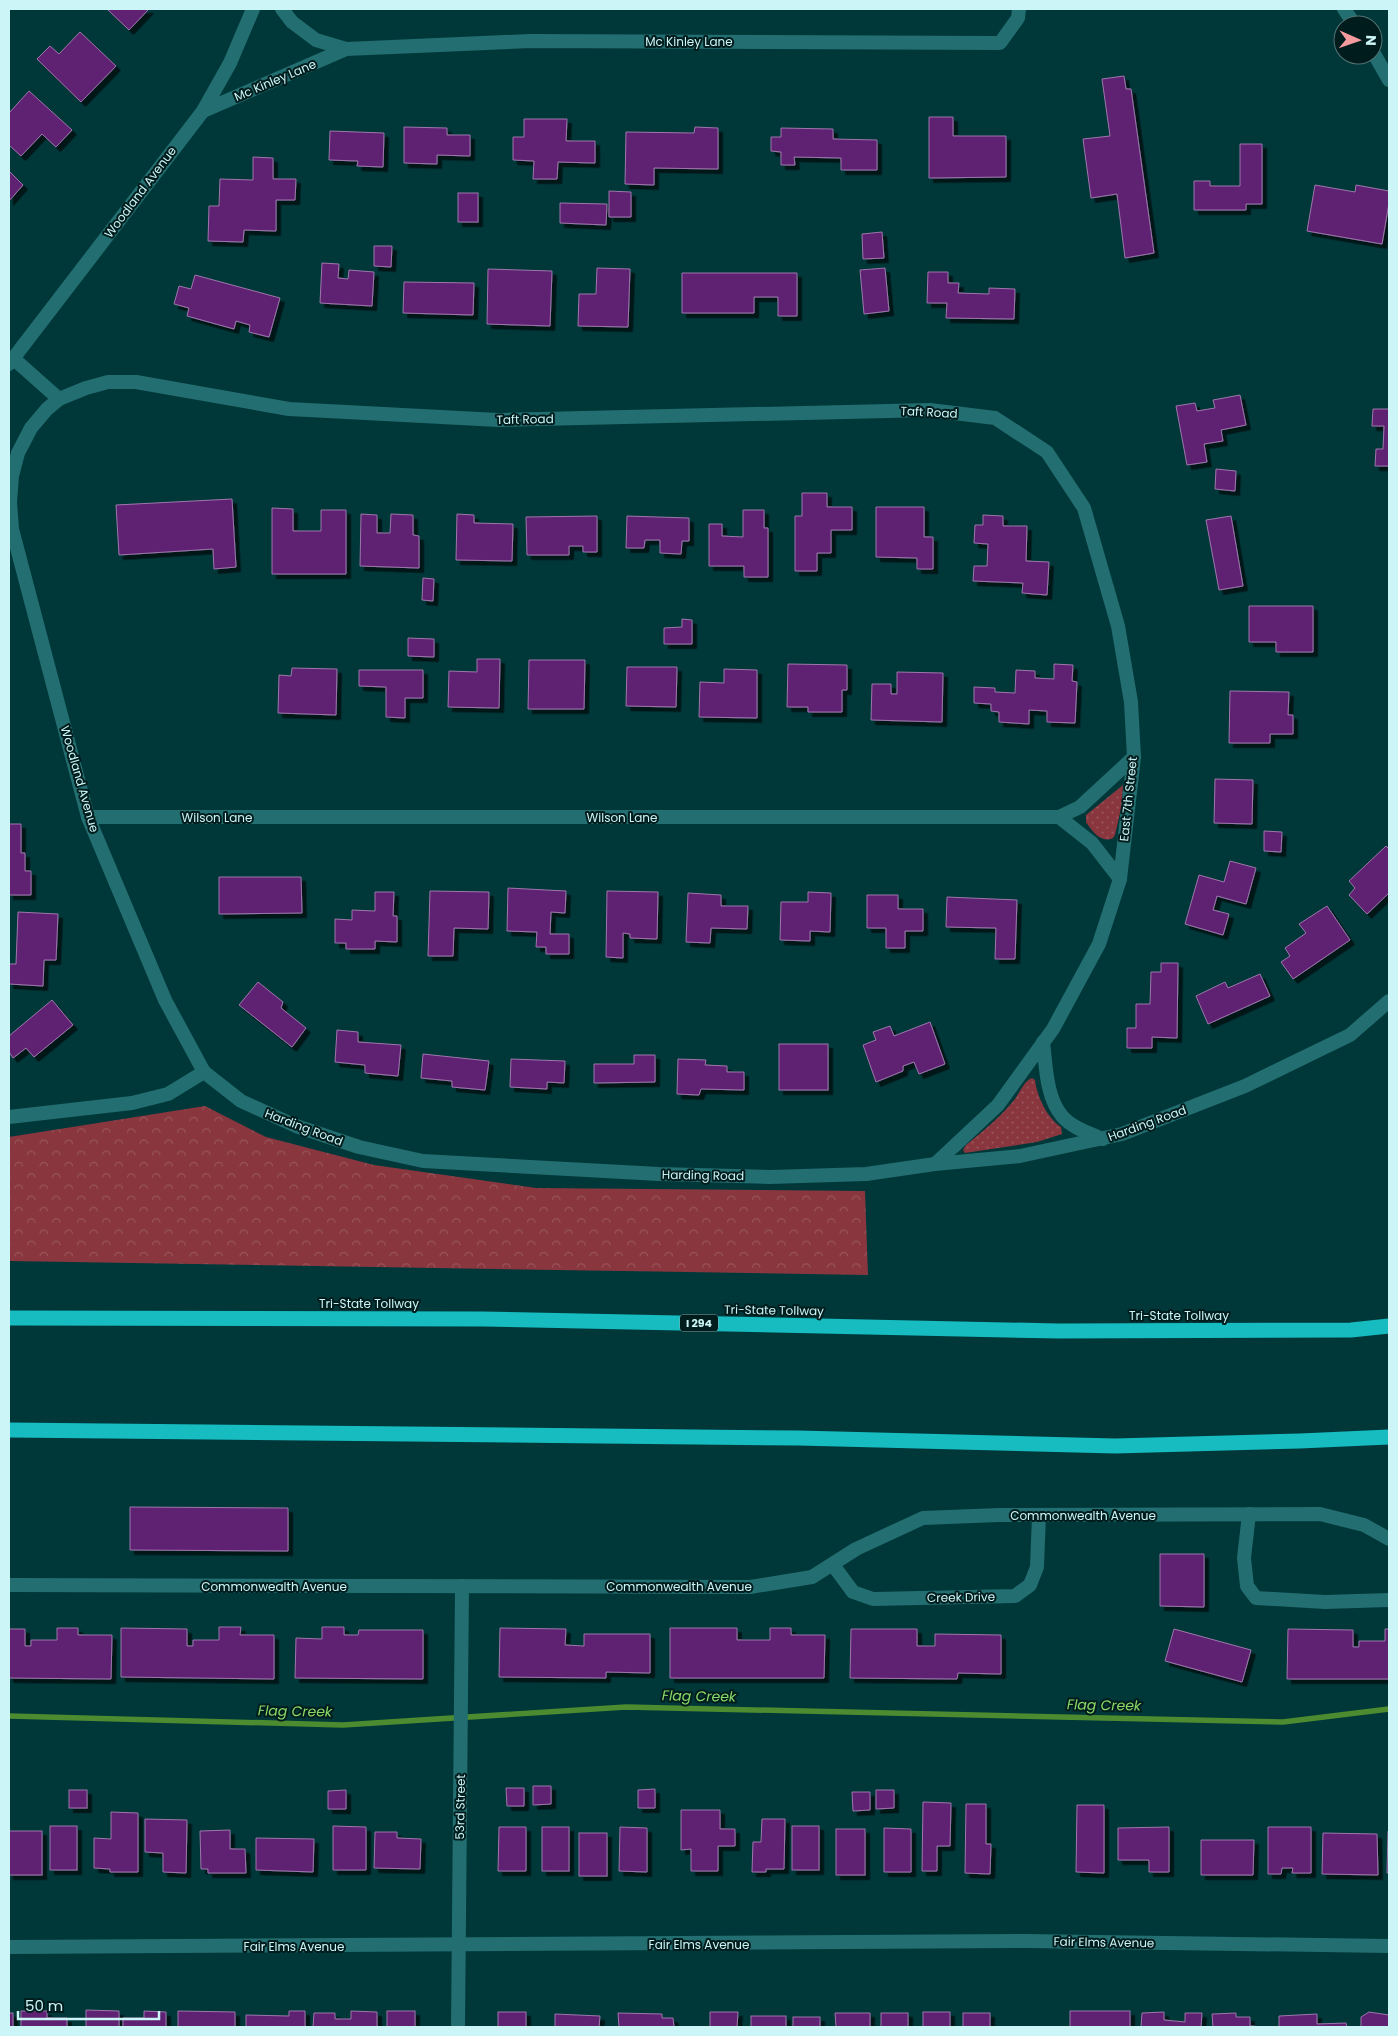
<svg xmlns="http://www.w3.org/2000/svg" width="1398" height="2036" viewBox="0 0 1398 2036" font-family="Poppins,sans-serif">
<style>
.grass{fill:url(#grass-dots)}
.park{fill:url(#park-crowns)}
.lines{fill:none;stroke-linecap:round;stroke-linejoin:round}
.stream{stroke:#4d8b30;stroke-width:5.5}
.building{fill:#5f2272;stroke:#9e77ab;filter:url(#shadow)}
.minor{stroke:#226e70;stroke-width:14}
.motorway{stroke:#16bcc0;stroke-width:15}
.labels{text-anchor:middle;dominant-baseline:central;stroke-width:4;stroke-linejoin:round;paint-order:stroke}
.shield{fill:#001c1d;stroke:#8eb4b5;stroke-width:1}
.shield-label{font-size:11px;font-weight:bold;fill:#cbf5f6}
.street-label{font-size:12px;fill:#cbf5f6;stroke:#001c1d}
.water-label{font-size:14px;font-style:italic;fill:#88d966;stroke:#001c1d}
</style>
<defs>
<pattern id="grass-dots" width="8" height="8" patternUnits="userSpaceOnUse" patternTransform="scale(1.25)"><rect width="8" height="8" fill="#89363e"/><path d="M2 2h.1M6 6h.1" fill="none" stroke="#98545a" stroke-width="1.8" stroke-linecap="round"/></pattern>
<pattern id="park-crowns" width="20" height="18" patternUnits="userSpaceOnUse" patternTransform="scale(1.25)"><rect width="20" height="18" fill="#89363e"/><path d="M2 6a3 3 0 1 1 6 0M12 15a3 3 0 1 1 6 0" fill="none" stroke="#98545a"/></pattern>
<filter id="shadow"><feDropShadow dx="4.5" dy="4.5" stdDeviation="0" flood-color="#0009"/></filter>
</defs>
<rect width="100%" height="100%" fill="#003739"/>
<g class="grass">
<path d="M1123,785l-1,19 -7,31 -2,3c-12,6 -21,-7 -27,-16v-7z"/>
<path d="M1032,1078l3,2c2,16 12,38 26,47l1,7 -25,8 -72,11 -2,-3 3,-5c17,-14 35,-28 49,-46 5,-7 9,-18 17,-21z"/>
</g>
<path class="park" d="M205,1106l61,31 108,28 162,23 329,3 3,84 -859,-14v-124z"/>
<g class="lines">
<path class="stream" d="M9,1716l334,9 283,-18 657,15 106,-13"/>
</g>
<g class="building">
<path d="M107,9h42l-20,21z"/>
<path d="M80,32l36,34 -35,36 -44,-43 13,-13 9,8z"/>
<path d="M1124,76l2,13h5l23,164 -29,5 -8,-64 -26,4 -8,-59 27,-3 -8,-57z"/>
<path d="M29,91l43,39 -16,17 -14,-13 -21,22 -12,-11v-32z"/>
<path d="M929,117h24v19h53v41l-77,1z"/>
<path d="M524,119h43l-1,22h29v22l-37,-1 -1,17h-24l1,-18 -21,-1v-23h11z"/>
<path d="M404,127l43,1v7h23v21l-33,-1v9l-33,-1z"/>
<path d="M695,127l23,1v41l-64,-1v17l-29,-1 1,-52 68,1z"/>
<path d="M781,128l52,1v10l44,1v30h-36v-12l-47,-1 1,8h-14v-13l-10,-1v-14h10z"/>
<path d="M330,131l54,2 -1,34 -26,-1 1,-5 -29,-1z"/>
<path d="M1240,144h22v60h-16v6h-52v-29h16v5h30z"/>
<path d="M253,157l20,1v21h23l-1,21h-19v31l-32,-1 -1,12 -35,-1 1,-35h10l1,-27 33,1z"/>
<path d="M9,171l14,14 -14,16z"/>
<path d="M1315,185l40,7 1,-7 33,6v12l-7,41 -75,-13z"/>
<path d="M609,191l22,1v25h-22z"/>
<rect x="458" y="193" width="20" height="29"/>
<path d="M560,203l47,1 -1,21 -46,-2z"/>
<path d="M882,232l2,26 -21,1 -1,-25z"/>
<path d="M374,246h18l-1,21 -17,-1z"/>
<path d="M322,263l17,1 -1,14 10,1 1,-9 25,2 -2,34 -52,-3z"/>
<path d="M597,268l33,1 -2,58 -50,-1 1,-32h17z"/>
<path d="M885,268l4,43 -25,3 -4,-44z"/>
<path d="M488,269l64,2 -2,55 -63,-2z"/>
<path d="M928,272h20v11h11l-1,10 31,1v-6l26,1 -1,30 -68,-1 1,-15h-20z"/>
<path d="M682,273h115v43h-19v-19h-24v16h-72z"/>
<path d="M195,275l85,23 -11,39 -20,-5 1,-7 -14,-4 -2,8 -47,-13 2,-8 -15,-4 5,-18 12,3z"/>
<path d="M404,282l70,1 -1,32 -70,-2z"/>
<path d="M1240,395l6,30 -25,5 2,11 -19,3 3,18 -20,3 -11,-59 19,-3 2,8 18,-3 -2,-8z"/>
<path d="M1373,409h16v57h-14l1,-17h7l1,-23h-12z"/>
<path d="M1216,469l20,2 -1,20 -20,-2z"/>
<path d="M802,493h25v14h25v23h-21v23h-14v18h-22v-55h7z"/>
<path d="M232,499l4,68 -22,2 -1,-20 -94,6 -3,-50z"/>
<path d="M876,507h48v30h9v32h-16v-11l-41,-1z"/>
<path d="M272,508l21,1v22h28v-21h25v64h-74z"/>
<path d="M743,510h21v18h4v49h-24v-11h-35v-42h13v12l21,1z"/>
<path d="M361,514l16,1v18h13l1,-19 22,1v20l6,1v32l-59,-2z"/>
<path d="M457,514l17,1v8l39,1 -1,37 -56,-1z"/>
<path d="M983,515l20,1v10h24l-1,35 23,1 -2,33 -25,-2 1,-10 -50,-2 1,-15h13l1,-22 -14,-1 1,-18h8z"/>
<path d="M597,516v36h-14v-6h-14v9h-42l-1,-38z"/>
<path d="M627,516l62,2v23h-7l-1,13 -21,-1v-13h-15l-1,8h-18z"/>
<path d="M1231,516l12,70 -24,4 -13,-70z"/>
<path d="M423,578l11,1 -1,22 -11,-1z"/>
<path d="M1249,606h64v46h-37v-10h-27z"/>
<path d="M682,619l10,1v24h-28v-16l18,-1z"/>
<path d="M408,638l26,1v18l-26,-1z"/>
<path d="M477,659h23l-1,49 -51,-1 1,-36 28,1z"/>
<path d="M529,660h56l-1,49h-56z"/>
<path d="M788,664l59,1v25h-5v22h-34v-5h-21z"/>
<path d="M1054,664l19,1 -1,16 5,1 -2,41 -28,-1v-11l-18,-1v14l-30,-2v-10l-8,-1v-7l-17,-1v-16l21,1v4l20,1 1,-23 19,1v7l19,1z"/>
<path d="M627,667h50l-1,40 -50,-1z"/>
<path d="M292,668l45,1 -1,46 -58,-2 1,-38 12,1z"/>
<path d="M724,669l33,1v48l-58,-1 1,-35 24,1z"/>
<path d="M359,670h64v28h-18v20l-19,-1v-30l-27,-1z"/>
<path d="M897,672l46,1 -1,49 -71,-2 1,-36h19v10h6z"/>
<path d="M1230,691l59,1 -1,23h5v19h-23v9h-41z"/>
<path d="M1215,779l38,1 -1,44 -38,-1z"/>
<path d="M9,824h12v29h4v18h6v24h-22z"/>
<path d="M1264,831l18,1 -1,20 -17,-1z"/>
<path d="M1386,846l3,3v44l-22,21 -18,-19 6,-7 -6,-7z"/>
<path d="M1230,861l26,7 -10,36 -29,-8 -4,14 16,4 -6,21 -38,-11 14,-49 25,7z"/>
<path d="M219,877h82l1,36 -83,1z"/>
<path d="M508,888l58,3 -1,22 -14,-1 -1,22h19v20h-23v-7h-10l1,-15 -30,-1z"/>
<path d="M430,891l59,1 -1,37 -34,-1 -1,28h-25z"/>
<path d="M607,891l51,1 -1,47 -27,-1v-4l-7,-1v25l-17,-1z"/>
<path d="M375,892h19l-1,24h4v26l-22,-1v8h-29v-6h-11v-24l17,1v-10l23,1z"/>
<path d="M808,892l23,1 -1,39 -20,-1v10l-30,-1 1,-38h27z"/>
<path d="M688,893l33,2v11h27l-1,23 -36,-1 -1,15 -24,-1z"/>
<path d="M867,895h31v14h25v22h-18v17h-19v-20h-19z"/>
<path d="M947,897l70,3 -2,59h-20l1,-31 -50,-1z"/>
<path d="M1327,906l23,34 -57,39 -12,-17 9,-6 -5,-8 21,-15 -7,-9z"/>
<path d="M18,912l40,2 -2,46h-12l-1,26 -34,-2v-20h7z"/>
<path d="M1161,963h17l-1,75 -25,-1v11h-25v-20h9v-24h14l1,-32h10z"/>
<path d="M1260,974l10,22 -62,28 -12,-28 29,-14 3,6z"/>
<path d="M258,982l25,20 -2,6 25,20 -14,19 -53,-42z"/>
<path d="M52,1000l21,25 -39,32 -8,-9 -13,10 -4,-6v-16z"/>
<path d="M930,1022l15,42 -26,10 -5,-12 -11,4v5l-27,11 -13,-37 13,-5 -3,-8 17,-6 4,10z"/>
<path d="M337,1030l21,2v10l43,3 -3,31 -33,-3v-8l-30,-3z"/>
<rect x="779" y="1044" width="49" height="46"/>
<path d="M423,1054l66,7 -4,29 -33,-3v-6l-31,-3z"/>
<path d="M634,1055h21v27l-61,1v-19h40z"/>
<path d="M511,1059l54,2 -1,22 -17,-1v7l-37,-2z"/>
<path d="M678,1059l28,1 -1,5 22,1v6h17v18l-43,-1 -2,6 -22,-1z"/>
<path d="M130,1507l158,1v43l-158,-1z"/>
<path d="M1160,1554h44v53l-44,-1z"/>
<path d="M219,1627h22l-1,8h34v44l-153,-2v-49l66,1v17h6v-6h26z"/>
<path d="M322,1627h22v8h14l1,-5h64v49l-128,-1 1,-40 26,1z"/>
<path d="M57,1628h21v7h34l-1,44 -102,-1v-49h16v17h6v-6h26z"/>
<path d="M500,1628l66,1 -1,16 19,1v-12h66v39l-44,-1v6l-107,-1z"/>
<path d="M670,1628h67v12h33v-12h21v7h34l-1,43h-154z"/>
<path d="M851,1629h66v17h18v-12l66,1v39l-43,-1 -1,6 -107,-1z"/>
<path d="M1174,1629l77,21 -9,32 -77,-21z"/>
<path d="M1288,1629l65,1v17h6v-6h26v-12h4v50h-102z"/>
<path d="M533,1786h18v18l-18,1z"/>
<path d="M506,1788h18v18h-17z"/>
<path d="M655,1789v19h-17v-18z"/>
<rect x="69" y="1790" width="18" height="18"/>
<path d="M346,1790v19h-18v-18z"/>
<path d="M876,1790h18v18l-18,1z"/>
<path d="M852,1792h18v18l-17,1z"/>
<path d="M923,1802l28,1 -1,43h-13v25h-15z"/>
<path d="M966,1804h20v40h5l-1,30 -25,-1z"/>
<path d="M1077,1805h27v68l-28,-1z"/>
<path d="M681,1810h39v19h15v17h-17v25h-27v-22l-10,1z"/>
<path d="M111,1812l27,1v59h-28v-3l-16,-1v-30l17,1z"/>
<path d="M145,1819l42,1 -1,53 -23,-1v-19l-18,-1z"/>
<path d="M762,1819h23l-1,50h-18v3h-14l1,-30h8z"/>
<rect x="50" y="1826" width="27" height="44"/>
<path d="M333,1826l33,1v43h-33z"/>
<rect x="792" y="1826" width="27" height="44"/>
<path d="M499,1827h27v44h-28z"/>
<rect x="542" y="1827" width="27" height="44"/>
<path d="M620,1827l27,1v44l-28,-1z"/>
<path d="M1169,1827v45h-20v-12h-31v-32z"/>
<path d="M1268,1827h43v46h-19l1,-5h-11l-1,6h-13z"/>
<path d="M884,1828l27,1v43h-27z"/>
<rect x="836" y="1829" width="29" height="46"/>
<path d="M230,1830v19h15l1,24h-38v-4h-7l-1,-38z"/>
<rect x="9" y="1831" width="33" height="44"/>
<path d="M1388,1831h1v42h-2z"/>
<path d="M375,1832h22v6l24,1 -1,30 -46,-1z"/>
<rect x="579" y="1833" width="28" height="43"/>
<path d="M1323,1833l54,1 1,41 -56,-1z"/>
<path d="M256,1838l58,1 -1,33 -57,-2z"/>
<path d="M1201,1840h53l-1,35h-52z"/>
<path d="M86,2010l33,1v16h-33z"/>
<path d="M21,2011h26v7h20v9h-46z"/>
<path d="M144,2011l22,1v15h-43v-9h21z"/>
<path d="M178,2011l57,1v15h-57z"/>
<path d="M289,2011h16v16h-59v-12l43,1z"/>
<path d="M351,2011l26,1v15h-64l1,-14h21v6h16z"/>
<rect x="387" y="2011" width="28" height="16"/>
<rect x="1070" y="2011" width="60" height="16"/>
<rect x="498" y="2012" width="28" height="15"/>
<path d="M710,2012h28l-1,15h-27z"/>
<rect x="923" y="2012" width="27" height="15"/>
<path d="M1164,2012v8l21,2v-9h17l-1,14h-60l1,-14z"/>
<path d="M1369,2012l20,3v12h-28v-10z"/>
<rect x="9" y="2013" width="4" height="14"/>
<path d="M618,2013l44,1v4h11l1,9h-55z"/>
<path d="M835,2013h35v14h-34z"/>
<rect x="881" y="2013" width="27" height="14"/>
<rect x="963" y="2013" width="27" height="14"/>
<path d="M1236,2013v4h14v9l15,1h-52l-1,-13z"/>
<path d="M555,2014l45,2 -1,11h-44z"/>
<path d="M1317,2014v10l29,-1 1,4h-68v-11z"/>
<rect x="751" y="2016" width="35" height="11"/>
<rect x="793" y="2017" width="27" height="10"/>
</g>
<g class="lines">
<g class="minor">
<path d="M282,9l10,13 24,18 30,9 184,-8 470,2 18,-25 1,-9"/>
<path d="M1344,9l11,16"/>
<path d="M1373,52l16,28"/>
<path d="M203,111l143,-62"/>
<path d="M14,359l45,40"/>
<path d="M9,364l194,-253 27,-48 23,-54"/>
<path d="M88,817h971l21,-10 54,-50"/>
<path d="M1059,817l33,26 28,36"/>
<path d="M1043,1042c3,24 3,55 19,74 10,12 27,17 41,23"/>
<path d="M204,1072l-39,-72 -77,-183 -76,-288 -2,-27 2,-26 6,-23 13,-25 16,-19 12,-10 27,-11 22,-6h28l153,27 209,11 432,-10 65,8 52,34 37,56 34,118 13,76 3,55 -14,122 -21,65 -46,85 -55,76 -63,59"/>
<path d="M9,1117l123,-14 36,-9 36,-22 37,29 55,25 63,21 64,14 236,13 111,3 96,-3 69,-10 85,-8 102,-22 123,-48 105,-51 39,-34"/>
<path d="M1249,1514l-5,44 3,28 9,12 69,4 64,-2"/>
<path d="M833,1565l20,27 20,7 142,-3 15,-11 7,-18 2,-52"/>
<path d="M9,1585l741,2 62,-10 44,-28 67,-31 76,-3 321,-1 44,11 25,14"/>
<path d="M9,1947l1017,-6 363,5"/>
<path d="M458,2027l4,-441"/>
</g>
<g class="motorway">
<path d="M9,1318l474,1 575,12 293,-1 38,-4"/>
<path d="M9,1430l789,8 317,8 185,-5 89,-4"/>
</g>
</g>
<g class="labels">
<rect class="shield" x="680" y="1314.5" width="38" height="17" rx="4"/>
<g class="shield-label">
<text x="699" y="1323">I 294</text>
</g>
<g class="street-label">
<text x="689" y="41">Mc Kinley Lane</text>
<text transform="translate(275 80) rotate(-23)">Mc Kinley Lane</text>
<text transform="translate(140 192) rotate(-53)">Woodland Avenue</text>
<text transform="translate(929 412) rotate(3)">Taft Road</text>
<text transform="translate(525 419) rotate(-1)">Taft Road</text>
<text transform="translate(80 779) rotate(74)">Woodland Avenue</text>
<text transform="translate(1128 799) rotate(-84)">East 7th Street</text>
<text x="217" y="817">Wilson Lane</text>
<text x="622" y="817">Wilson Lane</text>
<text transform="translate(1147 1123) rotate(-20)">Harding Road</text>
<text transform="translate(304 1127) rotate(21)">Harding Road</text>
<text transform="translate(703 1175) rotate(1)">Harding Road</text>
<text x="369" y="1303">Tri-State Tollway</text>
<text transform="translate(774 1310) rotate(1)">Tri-State Tollway</text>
<text x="1179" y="1315">Tri-State Tollway</text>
<text x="1083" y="1515">Commonwealth Avenue</text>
<text x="274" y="1586">Commonwealth Avenue</text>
<text x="679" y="1586">Commonwealth Avenue</text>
<text transform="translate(961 1597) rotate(-1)">Creek Drive</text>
<text transform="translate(460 1807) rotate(-89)">53rd Street</text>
<text transform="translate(1104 1942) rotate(1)">Fair Elms Avenue</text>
<text x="699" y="1944">Fair Elms Avenue</text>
<text x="294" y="1946">Fair Elms Avenue</text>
</g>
<g class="water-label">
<text transform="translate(699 1696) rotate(1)">Flag Creek</text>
<text transform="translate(1104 1705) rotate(1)">Flag Creek</text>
<text transform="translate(295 1711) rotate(1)">Flag Creek</text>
</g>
</g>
<rect width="1398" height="2036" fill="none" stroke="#cbf5f6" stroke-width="20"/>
<g transform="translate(1358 40) rotate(92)"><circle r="24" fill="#001c1d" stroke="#517374"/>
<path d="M0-4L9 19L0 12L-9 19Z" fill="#f59b9e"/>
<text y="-8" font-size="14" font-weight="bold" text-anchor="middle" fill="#cbf5f6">N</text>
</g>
<path d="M18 2011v8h141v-8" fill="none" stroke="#cbf5f6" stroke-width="2.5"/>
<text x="25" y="2011" font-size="15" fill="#cbf5f6" stroke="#001c1d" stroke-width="4" paint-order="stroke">50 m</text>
</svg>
